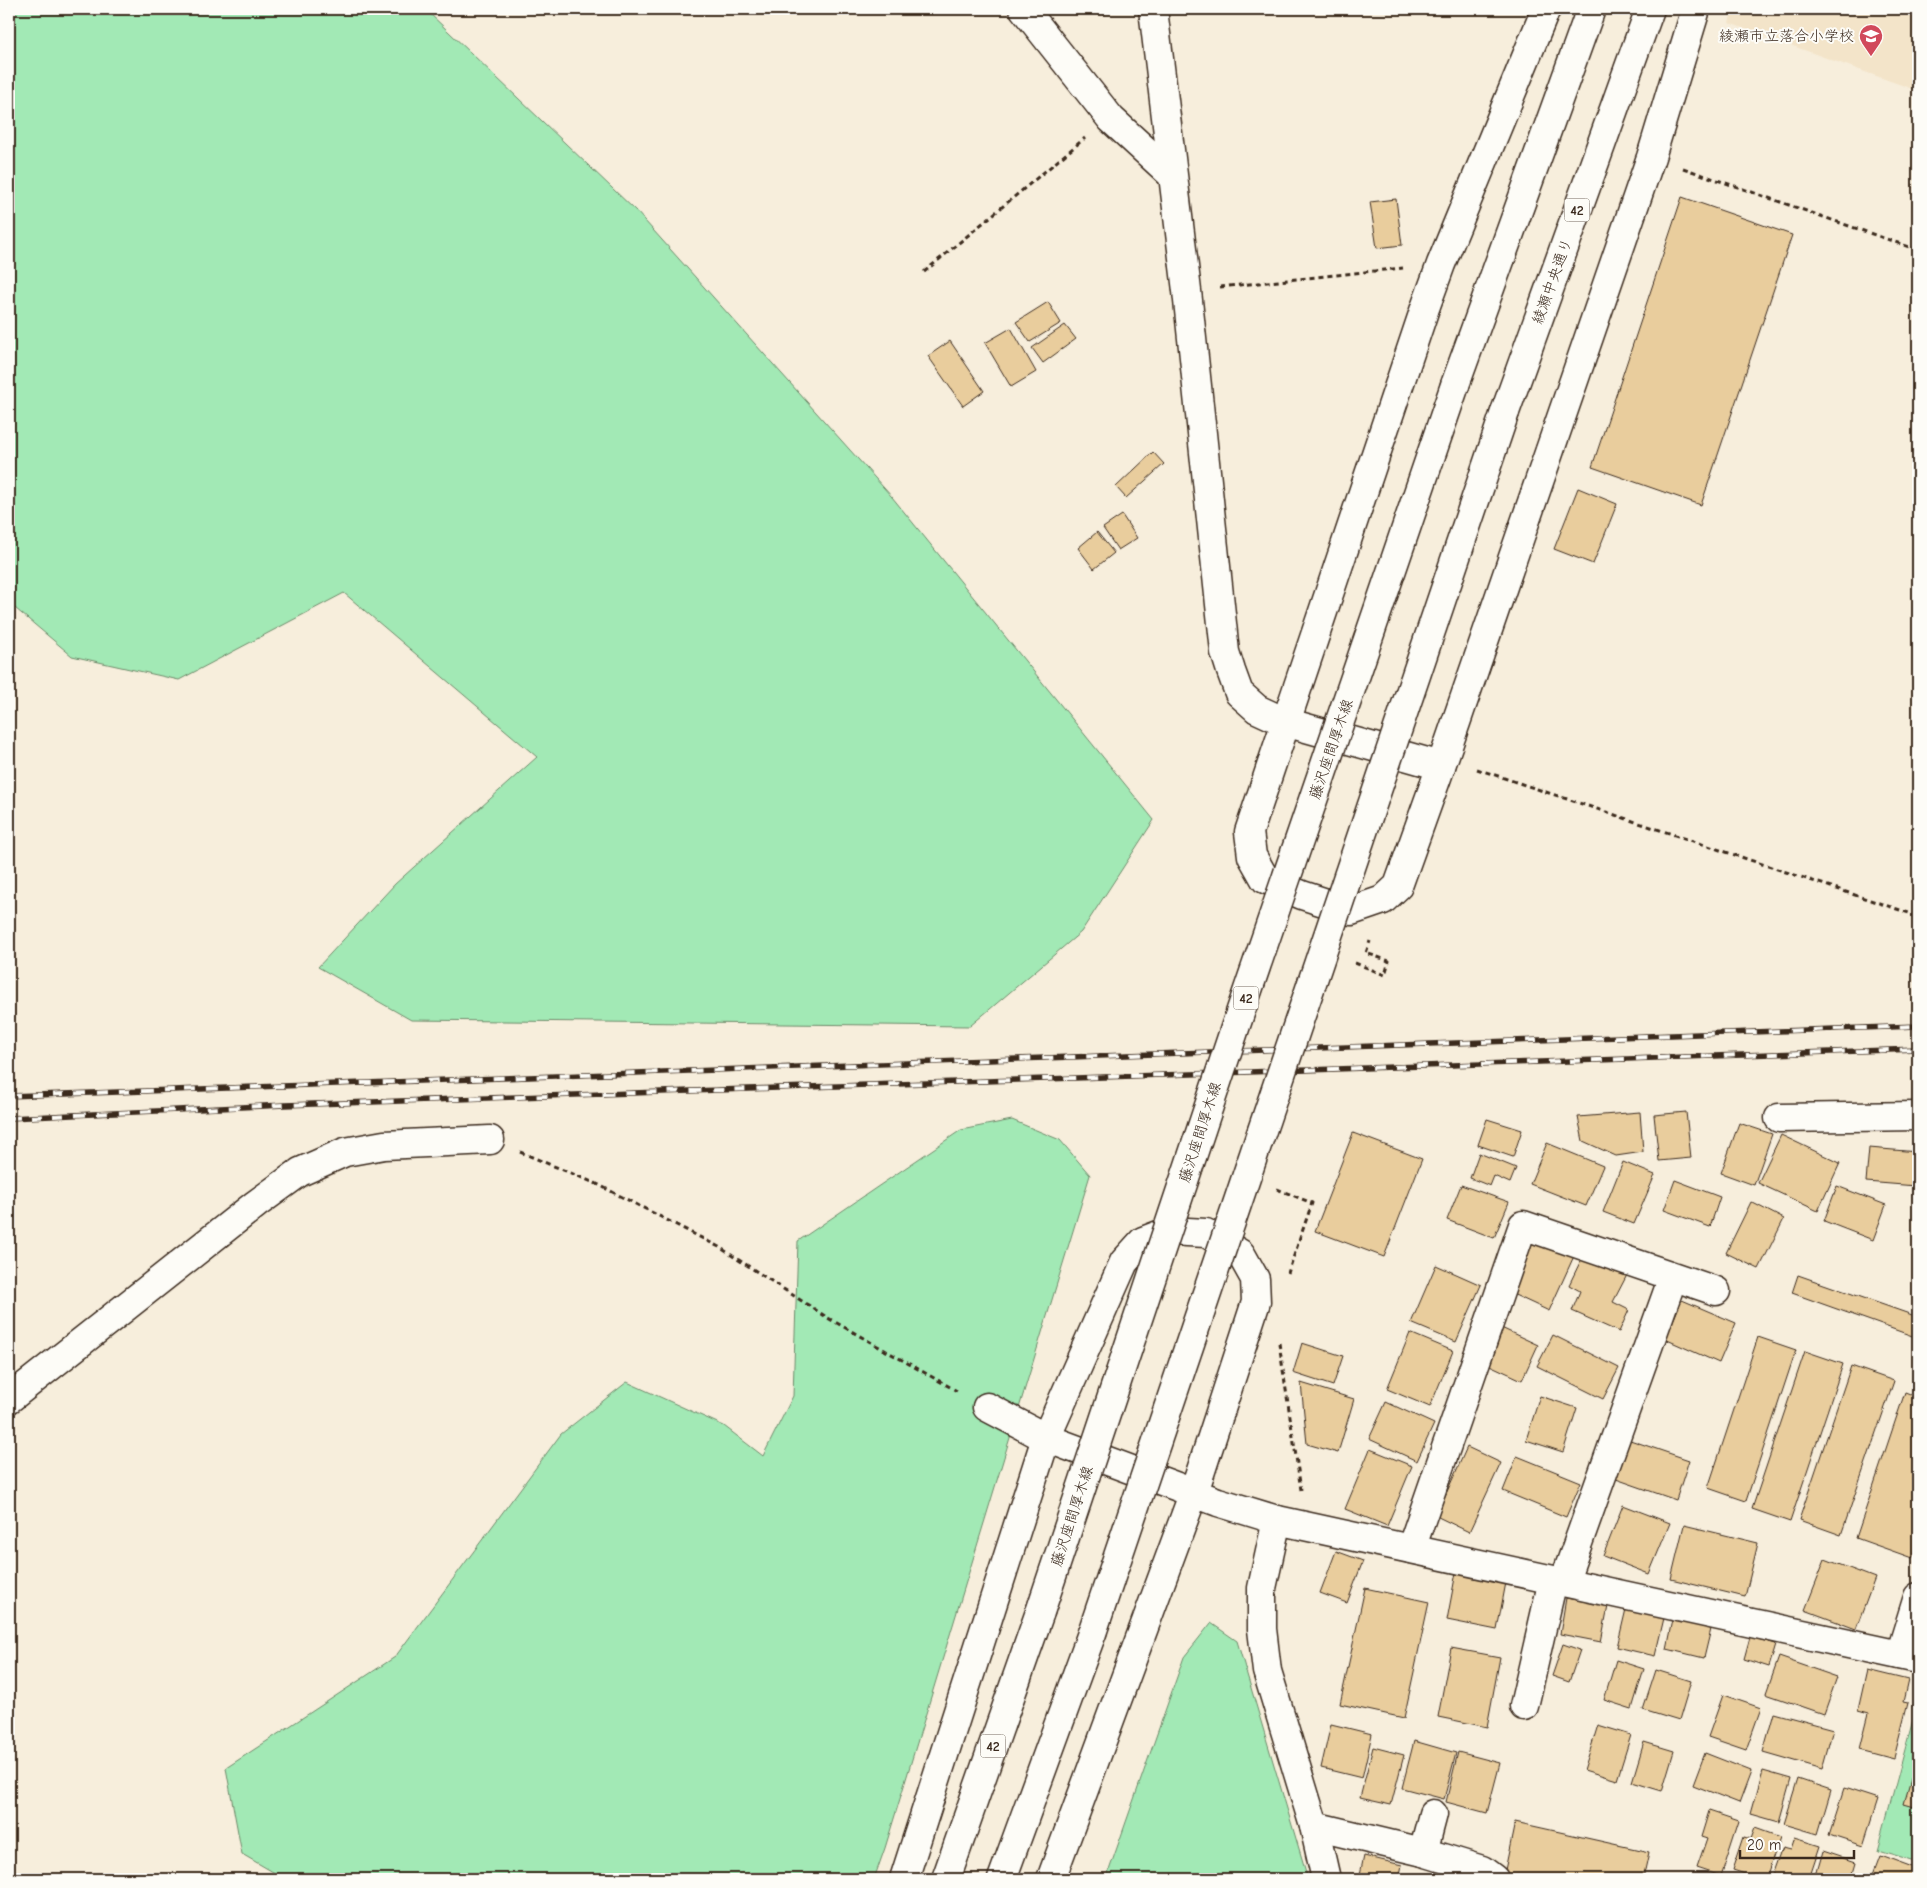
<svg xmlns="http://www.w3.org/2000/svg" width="1927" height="1888" viewBox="0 0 1927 1888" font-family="'Comic Neue','Klee One',sans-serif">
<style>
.built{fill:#f3e4c9}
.green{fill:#a2e9b5;stroke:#6e8a6a}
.building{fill:#e9cd9d;stroke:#3b2a1e}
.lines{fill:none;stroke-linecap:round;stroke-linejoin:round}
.minor-casing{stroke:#3b2a1e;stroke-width:31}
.major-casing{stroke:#3b2a1e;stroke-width:31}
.path{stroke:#3b2a1e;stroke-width:3;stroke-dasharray:5 4;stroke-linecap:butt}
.minor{stroke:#fdfcf7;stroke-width:28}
.major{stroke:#fdfcf7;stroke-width:28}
.rail-casing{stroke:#3b2a1e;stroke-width:5.5}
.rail{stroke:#fdfcf7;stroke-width:4;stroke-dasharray:11;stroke-linecap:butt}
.major-bridge-casing{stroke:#3b2a1e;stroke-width:31;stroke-linecap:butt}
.major-bridge{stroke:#fdfcf7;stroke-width:28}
.labels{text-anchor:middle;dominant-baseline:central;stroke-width:4;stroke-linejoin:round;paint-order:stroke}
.shield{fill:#fdfcf7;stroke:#75695f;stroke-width:1}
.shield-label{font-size:14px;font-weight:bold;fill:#3b2a1e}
.poi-label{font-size:15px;fill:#3b2a1e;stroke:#fdfcf7;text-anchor:end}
.street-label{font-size:15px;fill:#3b2a1e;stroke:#fdfcf7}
</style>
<rect width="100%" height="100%" fill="#f7eedc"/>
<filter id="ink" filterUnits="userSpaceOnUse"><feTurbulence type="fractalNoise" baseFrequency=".02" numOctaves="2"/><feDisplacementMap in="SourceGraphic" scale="10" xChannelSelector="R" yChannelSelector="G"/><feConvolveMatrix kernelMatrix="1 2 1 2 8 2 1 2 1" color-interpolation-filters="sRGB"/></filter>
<g filter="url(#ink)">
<path class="built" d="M1733,9h185v82l-189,-68z"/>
<g class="green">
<path d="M9,9h416l211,202 256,286 262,323 -73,112 -111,94 -559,-6 -93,-53 77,-83 142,-127 -193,-164 -165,87 -107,-24 -63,-53z"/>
<path d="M1012,1120l48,20 30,35 -205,673 -11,31h-589l-43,-25 -16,-86 169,-111 166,-223 66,-52 97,44 39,30 30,-60 5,-155 163,-111z"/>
<path d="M1211,1623l26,18 71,238h-202l78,-222z"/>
<path d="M1918,1701v161l-40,-12z"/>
</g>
<g class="building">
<path d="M1682,197l110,38 -91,270 -109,-38z"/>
<path d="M1396,199l6,46 -25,3 -7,-46z"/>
<path d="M1048,302l13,21 -31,19 -14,-20z"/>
<path d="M1065,325l11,14 -33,24 -11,-15z"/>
<path d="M1011,328l25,44 -25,15 -26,-44z"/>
<path d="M950,341l34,50 -21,15 -35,-50z"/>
<path d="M1153,452l11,12 -38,34 -10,-11z"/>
<path d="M1578,488l39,16 -24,60 -39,-15z"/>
<path d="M1122,515l15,23 -19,12 -15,-22z"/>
<path d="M1097,532l17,21 -20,16 -16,-21z"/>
<path d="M1640,1112l3,40 -27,4 -33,-15 -5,-24z"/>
<path d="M1686,1112l5,46 -32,3 -5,-46z"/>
<path d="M1487,1119l35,11 -9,27 -35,-12z"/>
<path d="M1739,1123l33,11 -18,51 -33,-12z"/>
<path d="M1353,1133l69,26 -38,98 -69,-26z"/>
<path d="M1781,1135l59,28 -22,48 -60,-28z"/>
<path d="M1547,1143l56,23 -17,40 -56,-22z"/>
<path d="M1869,1148l49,4 -2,34 -50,-4z"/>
<path d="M1479,1153l37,15 -6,15 -16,-7 -4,10 -20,-8z"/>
<path d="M1623,1162l32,13 -21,49 -31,-12z"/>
<path d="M1675,1180l45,17 -10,30 -46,-17z"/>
<path d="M1461,1185l48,17 -15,36 -47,-18z"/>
<path d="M1837,1186l49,19 -13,35 -49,-19z"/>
<path d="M1751,1202l33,17 -25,50 -33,-16z"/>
<path d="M1529,1235l45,21 -25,55 -45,-21z"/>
<path d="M1584,1254l43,21 -14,27 16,8 -10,22 -47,-21 8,-20 -11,-6z"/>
<path d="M1436,1265l45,20 -25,57 -45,-19z"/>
<path d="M1798,1275l120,42v21l-126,-45z"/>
<path d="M1682,1300l54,23 -17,40 -54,-24z"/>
<path d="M1497,1326l41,19 -16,35 -41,-19z"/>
<path d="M1410,1333l43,18 -23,56 -43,-18z"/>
<path d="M1553,1335l66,33 -16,31 -66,-33z"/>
<path d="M1758,1337l38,13 -50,151 -38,-13z"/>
<path d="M1302,1343l41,13 -10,30 -40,-13z"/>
<path d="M1805,1351l38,13 -53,158 -38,-13z"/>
<path d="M1851,1366l43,15 -53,154 -42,-15z"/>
<path d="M1301,1383l53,16 -16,54 -31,-9z"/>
<path d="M1905,1392l13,5v142l-6,19 -56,-20z"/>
<path d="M1540,1396l37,12 -14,44 -37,-12z"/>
<path d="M1386,1402l48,22 -17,37 -48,-22z"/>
<path d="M1630,1440l59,20 -13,40 -60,-21z"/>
<path d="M1467,1447l34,16 -32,69 -33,-16z"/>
<path d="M1370,1449l42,17 -25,60 -42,-17z"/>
<path d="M1517,1456l64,26 -15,35 -63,-26z"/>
<path d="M1623,1505l47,18 -21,51 -46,-18z"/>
<path d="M1684,1525l74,18 -13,54 -74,-18z"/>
<path d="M1336,1551l27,10 -16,42 -27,-10z"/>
<path d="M1825,1559l50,19 -19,51 -51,-19z"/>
<path d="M1457,1567l50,10 -10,53 -50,-10z"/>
<path d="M1365,1588l64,14 -25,116 -64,-14z"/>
<path d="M1566,1598l42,8 -7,36 -41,-8z"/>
<path d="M1626,1609l38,9 -9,38 -38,-9z"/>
<path d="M1673,1620l38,9 -7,29 -37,-9z"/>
<path d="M1750,1637l26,7 -7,23 -25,-8z"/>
<path d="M1563,1644l17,6 -11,32 -17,-6z"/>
<path d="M1451,1648l49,9 -13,70 -49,-10z"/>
<path d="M1779,1657l58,20 -13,37 -58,-20z"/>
<path d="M1616,1660l28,9 -12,40 -28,-9z"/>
<path d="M1656,1670l35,11 -12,40 -36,-11z"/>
<path d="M1867,1670l41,10 -5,22 5,1 -14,55 -34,-9 9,-36 -11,-3z"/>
<path d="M1723,1695l38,13 -15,42 -38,-13z"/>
<path d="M1774,1713l59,16 -11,40 -59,-17z"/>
<path d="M1331,1724l41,10 -10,44 -41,-10z"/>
<path d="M1598,1725l33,10 -14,45 -33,-10z"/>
<path d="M1414,1741l42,12 -12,46 -42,-11z"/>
<path d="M1644,1742l30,9 -12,40 -30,-9z"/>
<path d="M1373,1747l31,8 -13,50 -31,-7z"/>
<path d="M1458,1752l42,11 -13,50 -41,-11z"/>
<path d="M1705,1753l46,18 -12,32 -46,-18z"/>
<path d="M1763,1771l28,8 -12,43 -28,-8z"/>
<path d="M1913,1772l5,1v35l-14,-4z"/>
<path d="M1798,1779l33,11 -13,44 -34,-10z"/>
<path d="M1844,1788l34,11 -15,47 -34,-11z"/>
<path d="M1709,1811l30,10 -18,55 -24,-8 10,-29 -6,-2z"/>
<path d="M1515,1822l134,30 -6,27h-120l-19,-4z"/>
<path d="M1755,1828l25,9 -14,42h-6l-27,-9 11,-33 7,2z"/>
<path d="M1794,1838l26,8 -11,33h-38l11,-31 8,2z"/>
<path d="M1823,1851l33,11 -5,17h-36z"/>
<path d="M1880,1855l38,14v10h-47z"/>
<path d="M1364,1856l38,9 -3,14h-40z"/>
</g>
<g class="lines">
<g class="minor-casing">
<g id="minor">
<path d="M1024,9l87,110 61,56"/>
<path d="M1153,9l34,282 38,361 6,19 8,22 18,16 28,13 156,44 210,-609 45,-148"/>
<path d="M1441,766l-43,120 -15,14 -32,11 -49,-16 -37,-16 -13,-23 -3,-24 176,-524 16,-44 105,-255"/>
<path d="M1779,1118l139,-2"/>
<path d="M9,1399l247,-195 44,-32 45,-20 39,-7 106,-5"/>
<path d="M987,1407l59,31 172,64 59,18 641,139"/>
<path d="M1277,1520l-15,68v41l5,42 47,155 12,53"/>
<path d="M1411,1549l112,-324 193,66"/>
<path d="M1564,1582l109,-305"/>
<path d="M1900,1655l18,-58"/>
<path d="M1524,1706l29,-126"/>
<path d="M1314,1826l109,26 59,18 12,9"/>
<path d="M1423,1852l10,-38"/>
<path d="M904,1879l142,-441 78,-176 19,-21 26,-10 37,2 35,21 14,25 1,23 -62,190 -143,387"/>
</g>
</g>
<g class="major-casing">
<g id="major">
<path d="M1455,385l136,-376"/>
<path d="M1505,412l145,-403"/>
<path d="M946,1879l94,-267"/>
<path d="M1002,1879l90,-246"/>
</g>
</g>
<g class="path">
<path d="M1683,168l235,82"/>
<path d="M924,272l161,-134"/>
<path d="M1220,287l183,-19"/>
<path d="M1477,769l441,147"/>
<path d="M1355,963l30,12 4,-14 -23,-8 4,-12"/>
<path d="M520,1152l77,32 122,63 109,71 129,73"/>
<path d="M1277,1189l35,14 -24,70"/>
<path d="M1279,1343l22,147"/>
</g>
<use href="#minor" class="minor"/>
<use href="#major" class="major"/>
<g class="rail-casing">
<g id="rail">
<path d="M9,1096l1909,-70"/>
<path d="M9,1118l276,-13 1633,-56"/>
</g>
</g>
<use href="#rail" class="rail"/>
<g class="major-bridge-casing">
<g id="major-bridge">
<path d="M1040,1612l196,-587 219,-640"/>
<path d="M1092,1633l413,-1221"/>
</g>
</g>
<use href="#major-bridge" class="major-bridge"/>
</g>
</g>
<defs>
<g id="school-pin" transform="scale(1.25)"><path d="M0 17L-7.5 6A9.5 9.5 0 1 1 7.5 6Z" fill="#d1495b" stroke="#fdfcf7"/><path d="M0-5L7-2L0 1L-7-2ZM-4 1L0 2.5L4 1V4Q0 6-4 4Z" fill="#fff"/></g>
</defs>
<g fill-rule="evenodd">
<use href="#school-pin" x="1871" y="36"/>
</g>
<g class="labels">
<g class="shield">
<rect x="1564.5" y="198.5" width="25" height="23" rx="4"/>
<rect x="1233.5" y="986.5" width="25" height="23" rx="4"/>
<rect x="980.5" y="1734.5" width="25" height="23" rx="4"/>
</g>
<g class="shield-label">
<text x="1577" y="210">42</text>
<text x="1246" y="998">42</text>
<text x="993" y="1746">42</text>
</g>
<g class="poi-label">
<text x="1854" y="36">綾瀬市立落合小学校</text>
</g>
<g class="street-label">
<text transform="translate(1552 281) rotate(-70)">綾瀬中央通り</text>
<text transform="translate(1331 749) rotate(-71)">藤沢座間厚木線</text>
<text transform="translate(1200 1132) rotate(-72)">藤沢座間厚木線</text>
<text transform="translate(1072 1516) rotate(-72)">藤沢座間厚木線</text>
</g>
</g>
<rect width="1927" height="1888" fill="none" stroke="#fdfcf7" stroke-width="30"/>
<rect x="15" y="15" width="1897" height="1858" fill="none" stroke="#3b2a1e" stroke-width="2" filter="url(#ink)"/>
<path d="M1740 1850v8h114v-8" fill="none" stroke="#3b2a1e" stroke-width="2.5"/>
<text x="1747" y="1850" font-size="15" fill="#3b2a1e" stroke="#fdfcf7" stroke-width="4" paint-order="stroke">20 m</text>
</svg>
